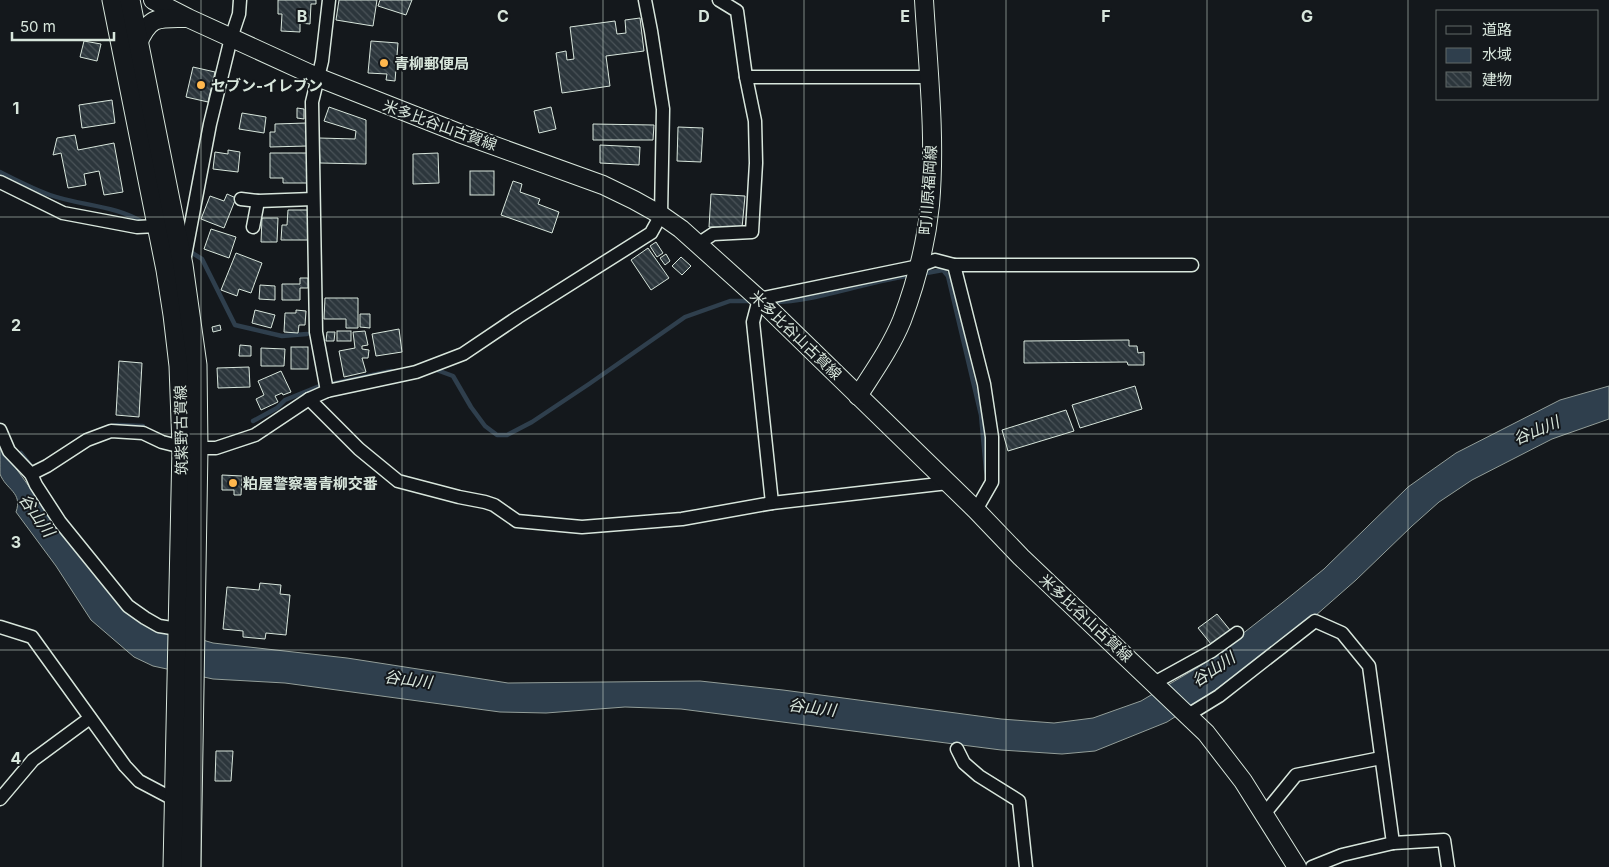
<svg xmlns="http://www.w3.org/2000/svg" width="1609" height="867" viewBox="0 0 1609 867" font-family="Inter,'Noto Sans JP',sans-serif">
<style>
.water{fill:#2f3f4d;stroke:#939e99}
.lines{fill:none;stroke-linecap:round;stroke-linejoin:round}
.stream{stroke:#2f3f4d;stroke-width:4.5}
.building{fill:url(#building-back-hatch);stroke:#d8e6dc}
.street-casing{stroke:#d8e6dc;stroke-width:15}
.secondary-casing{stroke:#d8e6dc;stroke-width:20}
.primary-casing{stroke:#d8e6dc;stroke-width:21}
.street{stroke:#14181c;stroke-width:12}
.secondary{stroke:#14181c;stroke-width:18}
.primary{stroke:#14181c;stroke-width:19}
.grid{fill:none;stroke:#d8e6dc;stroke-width:1;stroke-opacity:0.55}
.poi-dot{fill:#ffb74d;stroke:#14181c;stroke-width:2}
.labels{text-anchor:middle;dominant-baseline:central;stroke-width:4;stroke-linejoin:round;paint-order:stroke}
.poi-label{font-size:15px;font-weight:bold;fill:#d8e6dc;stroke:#14181c;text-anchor:start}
.street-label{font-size:15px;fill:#d8e6dc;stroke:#14181c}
.water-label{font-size:16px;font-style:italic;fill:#d8e6dc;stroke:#14181c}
.grid-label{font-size:16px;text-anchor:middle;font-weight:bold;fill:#d8e6dc;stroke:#14181c;stroke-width:4;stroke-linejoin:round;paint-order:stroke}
</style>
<defs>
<pattern id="building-back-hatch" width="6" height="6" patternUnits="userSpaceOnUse" patternTransform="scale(1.25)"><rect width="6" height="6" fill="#2c363c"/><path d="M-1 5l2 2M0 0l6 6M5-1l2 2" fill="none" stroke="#4a5358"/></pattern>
</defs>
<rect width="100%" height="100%" fill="#14181c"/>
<path class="water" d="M1609,386v33l-57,20 -80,41 -33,22 -27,24 -56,54 -49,43 -104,76 -36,23 -72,29 -33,3 -61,-4 -320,-41 -56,-2 -79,6 -46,-1 -215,-29 -72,-4 -60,-13 -19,-9 -43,-37 -35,-54 -40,-54c7,-20 -10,-22 -16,-38 0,-7 0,-20 0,-28l61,85 68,83 67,24 17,5 134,15 161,25 192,-2 83,9 218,29 53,4 39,-5 48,-17 64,-38 77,-60 42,-34 84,-82 48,-34 104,-53z"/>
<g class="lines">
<g class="stream">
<path d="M0,172c16,8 33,17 50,23 31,11 66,10 94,28"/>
<path d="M189,251l13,8 33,66 47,11 25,-2"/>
<path d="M921,274l22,-4 5,6 33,139 5,55 1,4"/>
<path d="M772,302c45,0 95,-21 141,-27"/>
<path d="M434,369l19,7 18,31 14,19 12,9h10l25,-13 57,-38 96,-67 45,-16h24"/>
<path d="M253,421l24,-13 8,-8 32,-13 74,-16"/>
<path d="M112,426l6,-1 25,1"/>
<path d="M21,453l10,13"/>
</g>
</g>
<g class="building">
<path d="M278,0h38v4h-5l-1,20 -10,-1v9l-19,-1 1,-17h-4z"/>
<path d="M339,0h38l-4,26 -37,-6z"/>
<path d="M380,0h32l-6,15 -28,-9z"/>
<path d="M640,18l4,33 -38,5 4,30 -48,7 -6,-40 10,-2 1,9 7,-1 -4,-32 45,-6 2,13 9,-1 -1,-13z"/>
<path d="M84,41l17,3 -4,17 -17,-4z"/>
<path d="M371,41l27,2 -3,38 -9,-1 1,-6 -19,-1z"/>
<path d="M193,67l22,5 -7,30 -22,-5z"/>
<path d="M112,100l3,23 -33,5 -3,-23z"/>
<path d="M329,107l37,13v44l-46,-1 -1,-25 36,1 1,-8 -32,-10z"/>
<path d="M551,107l5,22 -17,4 -5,-22z"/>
<path d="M297,108l7,1v10l-7,-1z"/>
<path d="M242,113l24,4 -2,16 -25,-4z"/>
<path d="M306,123l1,23 -37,1v-15h5v-8z"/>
<path d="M593,124l61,1 -1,15h-60z"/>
<path d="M678,127l25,1 -2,34 -24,-1z"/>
<path d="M75,135l3,15 36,-7 9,49 -19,3 -5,-24 -15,3 2,11 -18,3 -7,-35 -8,2 4,-17z"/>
<path d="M600,145l40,2 -1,18 -39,-2z"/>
<path d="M228,150l12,2 -2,20 -25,-3 2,-17 13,2z"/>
<path d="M270,153h38v30h-25v-5h-13z"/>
<path d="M438,153l1,30 -26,1v-30z"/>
<rect x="470" y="171" width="24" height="24"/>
<path d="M513,181l9,3 -2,8 20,7 -2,5 21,8 -7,21 -51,-18z"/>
<path d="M227,194l9,4 -12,30 -23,-9 9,-23 14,5z"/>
<path d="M711,194l34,2 -3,32 -33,-1z"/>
<path d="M288,210h20v30h-27l1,-15h5z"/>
<path d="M262,218h16l-1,24h-16z"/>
<path d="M211,229l25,8 -7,21 -25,-9z"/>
<path d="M656,242l7,11 -6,4 -7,-11z"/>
<path d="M648,248l21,30 -18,12 -20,-30z"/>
<path d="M236,253l26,10 -11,30 -12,-4 -2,7 -16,-6z"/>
<path d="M666,254l4,7 -5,4 -5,-7z"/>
<path d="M681,257l10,9 -9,9 -10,-9z"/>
<path d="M300,278h8v10h-8v12h-18v-16h18z"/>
<path d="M260,285l15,1v14l-16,-1z"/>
<path d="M325,298h33v30h-12v-9h-22z"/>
<path d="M255,310l20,5 -4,13 -19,-5z"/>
<path d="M296,310l10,1 -1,14h-6l-1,8 -14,-1 1,-19h11z"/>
<path d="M360,314h10v14l-10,-1z"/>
<path d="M220,325l1,5 -8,2 -1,-5z"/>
<path d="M399,329l3,23 -26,4 -4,-22z"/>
<rect x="337" y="331" width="14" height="10"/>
<path d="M365,331l3,14 -6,1v3l7,1 -1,8h-6l4,14 -22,5 -5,-26 16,-3 -2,-16z"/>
<path d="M327,332h8l-1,9h-8z"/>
<path d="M1129,340v6h8l1,7 6,-1v13h-16l-1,-3 -103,1v-22z"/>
<path d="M240,345l11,1v10h-12z"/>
<rect x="291" y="347" width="17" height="22"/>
<path d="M261,348l24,1 -1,17h-23z"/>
<path d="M119,361l23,2 -3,54 -23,-2z"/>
<path d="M249,367l1,20 -32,1 -1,-20z"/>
<path d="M281,371l10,21 -8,3 -1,-2 -7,3 3,6 -17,8 -5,-11 8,-4 -6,-14z"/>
<path d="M1135,386l7,23 -62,19 -8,-23z"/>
<path d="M1066,410l8,21 -66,20 -6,-21z"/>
<path d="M222,475l20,1 -1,19h-7v-5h-12z"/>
<path d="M260,583l21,2 -1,9 10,1 -4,40 -20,-2 -1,6 -22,-2v-6l-20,-2 4,-42 32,3z"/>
<path d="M1217,614l13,16 -19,14 -13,-16z"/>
<path d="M216,751h17l-2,30h-16z"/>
</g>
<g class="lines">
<g class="street-casing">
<g id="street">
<path d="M746,77h182"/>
<path d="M0,182l63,31 74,14 20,-1"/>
<path d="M241,199l17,2 55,-2"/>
<path d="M253,227l5,-26"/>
<path d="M698,244l15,-10 39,-2 4,-69 -1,-42 -9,-44 -9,-66 -18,-11"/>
<path d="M185,256l25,-132 21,-86 8,-24 1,-14"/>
<path d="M954,265l30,119 8,53v45l-16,28"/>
<path d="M327,391l-11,-59 -4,-230 10,-41 7,-61"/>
<path d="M309,399l50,50 39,32 61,16 26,5 9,3 23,16 65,6 100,-8 90,-16 176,-20"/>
<path d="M0,430l9,21 22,23 16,-8 40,-26 24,-9 32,2 19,9 20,5 16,1h18l39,-13 54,-36 18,-8 89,-19 47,-18 55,-37 133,-84 10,-18 2,-106 -12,-78 -6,-31"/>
<path d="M31,474l5,11 24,37 68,84 17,12 14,8 19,3"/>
<path d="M772,503l-19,-181 6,-23 160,-33 16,-6 19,5h238"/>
<path d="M0,627l32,10 93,129 14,15 36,19"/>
<path d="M1154,683l58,-32 25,-18"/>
<path d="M1188,715l31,-19 96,-75 27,12 27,33 24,177 -51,12 -30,12"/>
<path d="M957,749l7,14 15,13 40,25 7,66"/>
<path d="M0,799l33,-39 57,-42"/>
<path d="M1265,813l31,-38 85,-17"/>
<path d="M1393,843l51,-3 4,27"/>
</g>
</g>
<g class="secondary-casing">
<g id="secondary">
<path d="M153,0l35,18 129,59 142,56 144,52 31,15 27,15 20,14 78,70 217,211 45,47 185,176 37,48 54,86"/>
<path d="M138,43c12,-27 19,-25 47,-25"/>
<path d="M858,396c16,-25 33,-49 44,-76 14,-37 24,-76 28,-115 6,-68 -2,-137 -6,-205"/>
</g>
</g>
<g class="primary-casing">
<g id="primary">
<path d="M112,0l54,270 7,45 6,51 3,81 -9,420"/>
<path d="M130,0l53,265 14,100 1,83 -7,419"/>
</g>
</g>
<use href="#street" class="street"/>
<use href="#secondary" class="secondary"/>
<use href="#primary" class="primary"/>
</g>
<path class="grid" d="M201,0v867M402,0v867M603,0v867M804,0v867M1006,0v867M1207,0v867M1408,0v867M0,217h1609M0,434h1609M0,650h1609"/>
<g class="poi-dot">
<circle cx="384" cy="63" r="5"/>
<circle cx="201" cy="85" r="5"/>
<circle cx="233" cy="483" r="5"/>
</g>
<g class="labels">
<g class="poi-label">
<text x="394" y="63">青柳郵便局</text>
<text x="211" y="85">セブン-イレブン</text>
<text x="243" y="483">粕屋警察署青柳交番</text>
</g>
<g class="street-label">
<text transform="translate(440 125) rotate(20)">米多比谷山古賀線</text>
<text transform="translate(928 190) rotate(-86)">町川原福岡線</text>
<text transform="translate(796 335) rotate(44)">米多比谷山古賀線</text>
<text transform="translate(181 430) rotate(-91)">筑紫野古賀線</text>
<text transform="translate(1086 618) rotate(43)">米多比谷山古賀線</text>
</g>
<g class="water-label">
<text transform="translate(1536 430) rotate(-23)">谷山川</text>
<text transform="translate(37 515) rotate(55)">谷山川</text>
<text transform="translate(1213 669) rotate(-34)">谷山川</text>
<text transform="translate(408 679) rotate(7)">谷山川</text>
<text transform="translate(812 707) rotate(7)">谷山川</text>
</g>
</g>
<g class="grid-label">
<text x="302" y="22">B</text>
<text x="503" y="22">C</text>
<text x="704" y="22">D</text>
<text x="905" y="22">E</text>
<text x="1106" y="22">F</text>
<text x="1307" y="22">G</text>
<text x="16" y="114">1</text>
<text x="16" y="331">2</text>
<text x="16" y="548">3</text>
<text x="16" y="764">4</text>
</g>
<rect x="1436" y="10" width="162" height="90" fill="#14181c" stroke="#626a69"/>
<rect x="1446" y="26" width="25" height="8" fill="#14181c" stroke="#626a69"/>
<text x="1482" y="35" font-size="15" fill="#d8e6dc">道路</text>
<rect x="1446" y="48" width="25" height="15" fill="#2f3f4d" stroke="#626a69"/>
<text x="1482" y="60" font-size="15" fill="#d8e6dc">水域</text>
<rect x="1446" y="72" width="25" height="15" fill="url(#building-back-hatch)" stroke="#626a69"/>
<text x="1482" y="85" font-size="15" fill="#d8e6dc">建物</text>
<path d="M12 32v8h102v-8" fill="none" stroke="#d8e6dc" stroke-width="2.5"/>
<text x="20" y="32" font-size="15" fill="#d8e6dc" stroke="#14181c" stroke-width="4" paint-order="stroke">50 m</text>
</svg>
